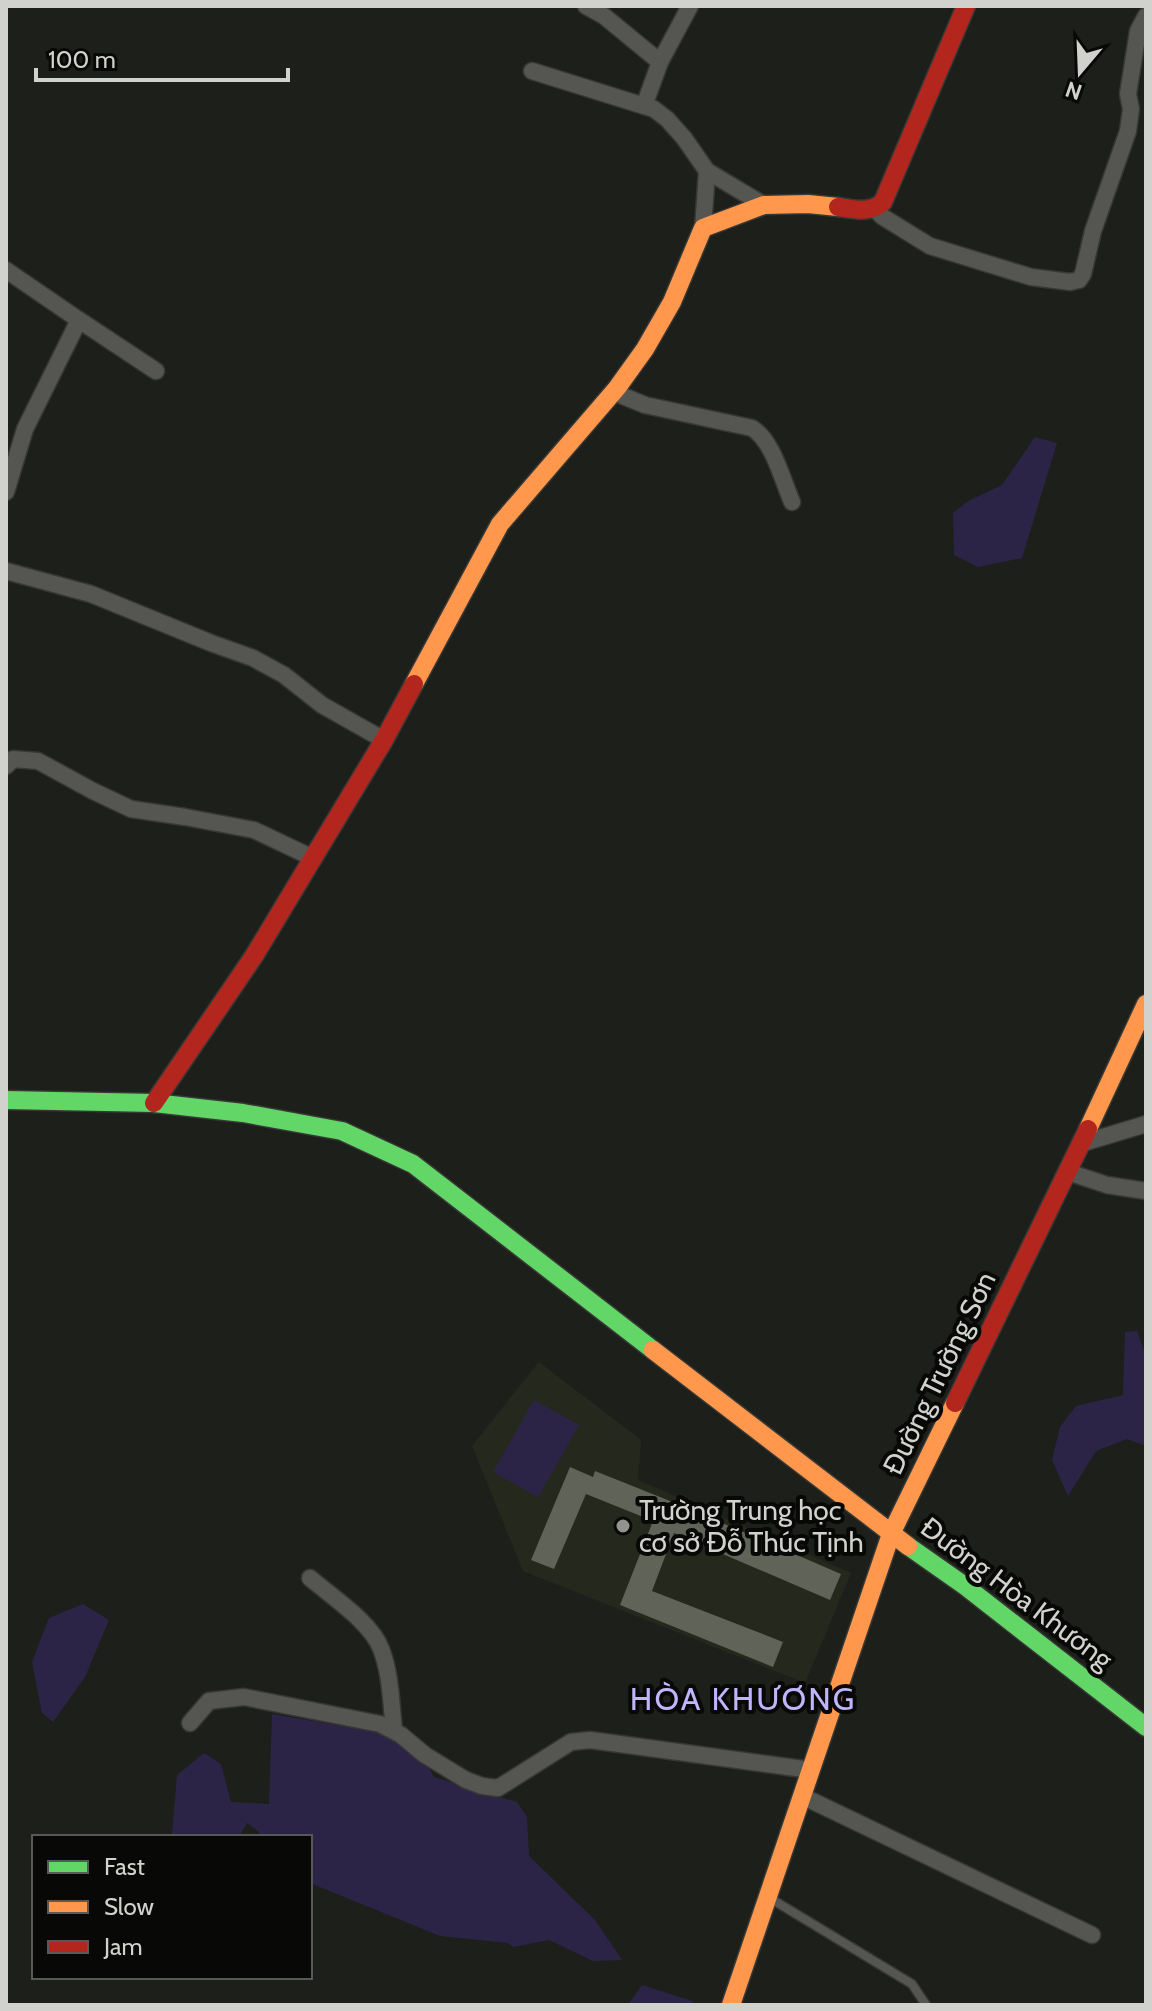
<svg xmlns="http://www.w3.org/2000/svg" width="1152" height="2011" viewBox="0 0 1152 2011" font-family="Cabin,sans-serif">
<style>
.built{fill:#25291d}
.green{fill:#2c2447}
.building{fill:#606458}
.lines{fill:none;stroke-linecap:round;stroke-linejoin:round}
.lane-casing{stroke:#373835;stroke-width:11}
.street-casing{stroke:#373835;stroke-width:19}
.fast-casing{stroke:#373835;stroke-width:21}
.slow-casing{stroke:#373835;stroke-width:21}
.jam-casing{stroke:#373835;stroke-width:21}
.lane{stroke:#555552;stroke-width:8}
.street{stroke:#555552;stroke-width:16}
.fast{stroke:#63d668;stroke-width:18}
.slow{stroke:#ff974d;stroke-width:18}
.jam{stroke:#b3261e;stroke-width:18}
.poi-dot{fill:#92938e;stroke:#080906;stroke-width:3}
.labels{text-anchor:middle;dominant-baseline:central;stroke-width:8;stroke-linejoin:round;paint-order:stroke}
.street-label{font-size:28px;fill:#d1d2cd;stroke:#080906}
.poi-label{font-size:28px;fill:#d1d2cd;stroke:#080906;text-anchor:start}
.quarter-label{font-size:32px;letter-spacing:2px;fill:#c0b4fb;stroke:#080906}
</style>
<rect width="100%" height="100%" fill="#1d1f1a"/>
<path class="built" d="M539,1362l102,78 -3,40 213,93 -46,110 -282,-112 -51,-125z"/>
<g class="green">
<path d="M1035,437l22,6 -35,115 -44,9 -24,-12 -1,-42 15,-12 34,-16z"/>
<path d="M1137,1331l9,24v91l-19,-7 -31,12 -28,45 -16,-36 8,-33 16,-21 47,-11 2,-63z"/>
<path d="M534,1400l45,25 -41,72 -45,-25z"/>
<path d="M83,1604l26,16 -24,57 -32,45 -11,-9 -10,-51 17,-44z"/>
<path d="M272,1714l140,24 22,39 83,25 10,15 2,39 66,64 27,40 -29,1 -44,-21 -36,7 -5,-4 -68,-7 -130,-53v-46h-49l-3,-6 -11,-8 -8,14h-64l-3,-3 5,-59 27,-22 17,11 10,38 38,2z"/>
<path d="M642,1985l50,16 1,4h-65z"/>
</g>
<path class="building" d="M570,1467l23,10 2,-6 90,36 156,67 -11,26 -156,-67 -22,58 131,51 -10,25 -153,-62 33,-84 -67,-27 -32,75 -23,-9z"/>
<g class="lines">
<g class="lane-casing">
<path id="lane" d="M773,1900l139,84 14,21"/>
</g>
<g class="street-casing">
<g id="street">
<path d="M586,6l18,10 56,46"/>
<path d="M532,71l122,38 13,10 17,19 23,33 57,34"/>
<path d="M644,106l16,-44 30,-56"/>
<path d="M875,209l8,8 47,29 101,31 39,5 9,-2 4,-6 10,-43 35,-100 3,-22 -3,-15 10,-63 8,-15"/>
<path d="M703,228l4,-57"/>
<path d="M6,270l73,50 -54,109 -19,63"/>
<path d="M79,320l77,51"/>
<path d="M617,388l6,8 22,9 107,23c21,13 30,51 40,74"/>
<path d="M6,571l85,23 120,49 42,15 31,17 38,30 62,35"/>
<path d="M6,766l7,-7 25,2 55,30 38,18 54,8 69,13 59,28"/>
<path d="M1083,1143l63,-19"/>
<path d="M1068,1172l39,13 39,6"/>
<path d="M310,1578c21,18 62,45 71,71 10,25 10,55 13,81"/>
<path d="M190,1723l19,-22 35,-4 136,27 21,11 24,20 41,25 16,6 16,2 73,-46 19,-2 221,30"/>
<path d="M802,1796l290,139"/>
</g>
</g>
<g class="fast-casing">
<g id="fast">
<path d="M6,1100l148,3 89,10 99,18 71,33 240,186"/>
<path d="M908,1546l57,40 181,141"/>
</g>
</g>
<g class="slow-casing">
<g id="slow">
<path d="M414,684l86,-160 117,-136 28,-39 27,-47 31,-74 61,-23 44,-1 30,3"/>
<path d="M1088,1129l58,-125"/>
<path d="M653,1350l255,196"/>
<path d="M731,2005l160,-471 64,-131"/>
</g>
</g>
<g class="jam-casing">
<g id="jam">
<path d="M838,207c16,2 32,7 45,-5l83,-196"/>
<path d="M154,1103l100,-147 130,-216 30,-56"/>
<path d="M955,1403l133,-274"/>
</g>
</g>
<use href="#lane" class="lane"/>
<use href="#street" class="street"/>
<use href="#fast" class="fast"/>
<use href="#slow" class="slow"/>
<use href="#jam" class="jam"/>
</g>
<circle class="poi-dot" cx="623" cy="1526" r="8"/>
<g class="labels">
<g class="street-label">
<text transform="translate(939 1373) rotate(-64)">Đường Trường Sơn</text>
<text transform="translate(1017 1593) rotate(37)">Đường Hòa Khương</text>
</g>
<g class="poi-label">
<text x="639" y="1510">Trường Trung học<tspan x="639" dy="32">cơ sở Đỗ Thúc Tịnh</tspan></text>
</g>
<g class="quarter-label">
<text x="743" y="1698">HÒA KHƯƠNG</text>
</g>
</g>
<rect width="1152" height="2011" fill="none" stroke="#d1d2cd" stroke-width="16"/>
<rect x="32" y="1835" width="280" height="144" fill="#080906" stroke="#585956" stroke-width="2"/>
<rect x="48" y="1861" width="40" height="12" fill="#63d668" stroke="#585956" stroke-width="2"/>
<text x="104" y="1875" font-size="24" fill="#d1d2cd">Fast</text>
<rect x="48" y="1901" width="40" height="12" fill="#ff974d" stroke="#585956" stroke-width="2"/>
<text x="104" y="1915" font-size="24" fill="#d1d2cd">Slow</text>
<rect x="48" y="1941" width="40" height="12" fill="#b3261e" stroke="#585956" stroke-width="2"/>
<text x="104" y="1955" font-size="24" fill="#d1d2cd">Jam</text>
<g transform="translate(1080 72) rotate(199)" stroke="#080906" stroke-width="6" paint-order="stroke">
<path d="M0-6L14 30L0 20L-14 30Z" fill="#d1d2cd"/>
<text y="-12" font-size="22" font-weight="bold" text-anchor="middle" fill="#d1d2cd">N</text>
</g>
<path d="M36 68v12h252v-12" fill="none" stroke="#d1d2cd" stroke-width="4"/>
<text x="48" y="68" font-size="24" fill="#d1d2cd" stroke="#080906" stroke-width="6" paint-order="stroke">100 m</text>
</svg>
